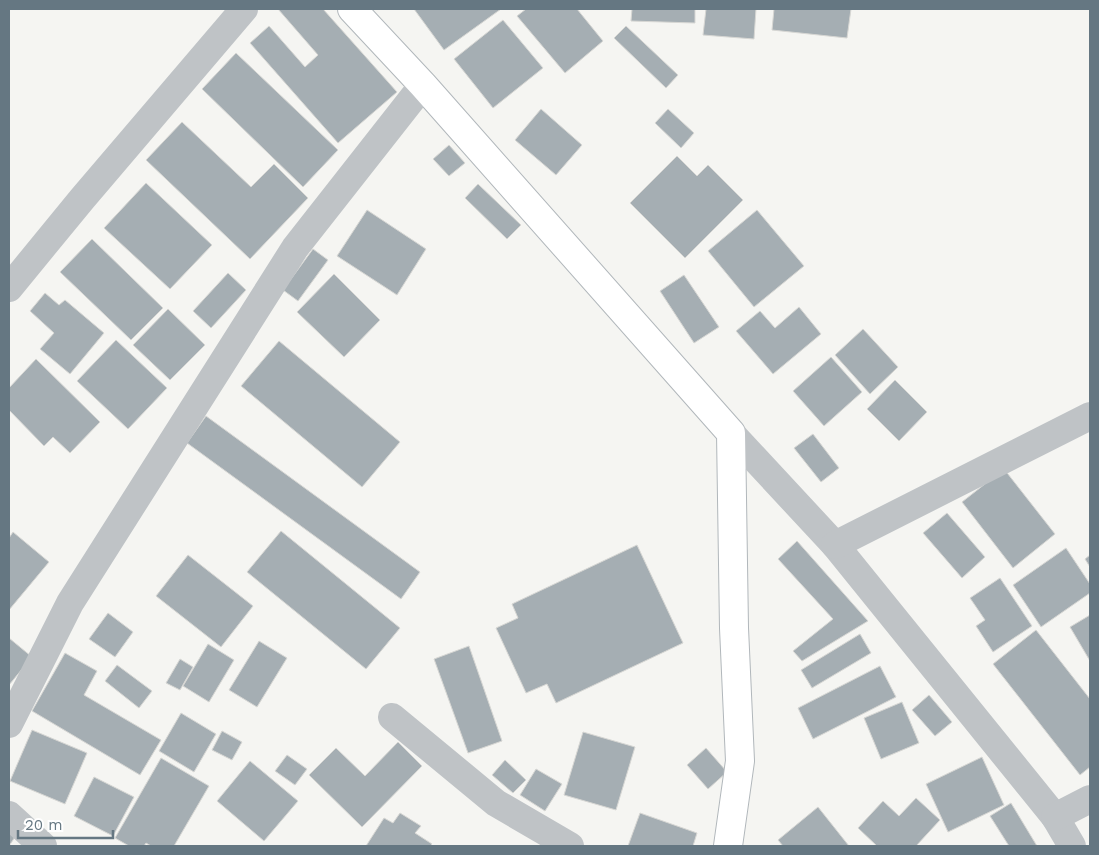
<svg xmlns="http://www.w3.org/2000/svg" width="1099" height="855" viewBox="0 0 1099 855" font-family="'Work Sans',sans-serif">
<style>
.building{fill:#a5aeb3;stroke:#d7d7d4}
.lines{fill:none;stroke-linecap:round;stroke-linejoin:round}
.secondary-casing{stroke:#b1b7bb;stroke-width:30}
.street{stroke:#bfc3c6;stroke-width:28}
.secondary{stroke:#fff;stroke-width:28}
</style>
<rect width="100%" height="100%" fill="#f5f5f2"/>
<g class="building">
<path d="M278,9h45l74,83 -59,51 -88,-100 19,-17 36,41 13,-12z"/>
<path d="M414,9h87l-57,41z"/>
<path d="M526,9h51l26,32 -38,32 -48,-57z"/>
<path d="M632,9h63v14l-64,-2z"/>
<path d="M706,9h50l-2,30 -51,-4z"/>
<path d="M774,9h77l-4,29 -75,-8z"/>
<path d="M503,20l40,48 -50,40 -39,-49z"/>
<path d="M626,26l52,49 -12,13 -52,-50z"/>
<path d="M236,53l102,97 -35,37 -101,-98z"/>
<path d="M541,109l41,36 -26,30 -41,-35z"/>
<path d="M668,109l26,24 -13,15 -26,-25z"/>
<path d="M182,122l69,65 23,-23 34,34 -58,61 -104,-99z"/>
<path d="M449,145l16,18 -16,13 -16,-17z"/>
<path d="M677,156l20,20 11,-11 35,35 -58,58 -55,-55z"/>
<path d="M146,183l66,62 -42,44 -66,-61z"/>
<path d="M478,184l43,41 -14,14 -42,-41z"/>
<path d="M367,210l59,39 -29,46 -60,-39z"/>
<path d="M757,210l47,56 -50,41 -46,-56z"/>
<path d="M92,239l71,69 -32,32 -71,-68z"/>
<path d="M313,249l15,11 -30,41 -15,-11z"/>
<path d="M228,273l18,17 -35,38 -18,-17z"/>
<path d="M334,274l46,46 -36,37 -47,-45z"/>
<path d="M684,275l35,52 -25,16 -34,-52z"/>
<path d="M45,293l14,12 6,-5 39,33 -34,41 -30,-25 14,-16 -24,-22z"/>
<path d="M799,307l22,27 -48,40 -37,-43 24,-20 15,17z"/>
<path d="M168,309l37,36 -35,35 -37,-35z"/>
<path d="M863,329l35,38 -28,27 -35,-39z"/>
<path d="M116,340l51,48 -39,41 -51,-48z"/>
<path d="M279,341l121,101 -38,45 -121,-101z"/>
<path d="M831,357l31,35 -38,34 -31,-35z"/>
<path d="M36,359l64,63 -30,31 -17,-16 -9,9 -35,-36v-22z"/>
<path d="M895,380l32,32 -28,29 -32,-32z"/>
<path d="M206,416l214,156 -19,27 -214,-156z"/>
<path d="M813,434l26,34 -18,14 -27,-34z"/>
<path d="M1004,469l51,65 -42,34 -51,-66z"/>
<path d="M947,513l38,44 -23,21 -39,-45z"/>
<path d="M281,531l119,97 -34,41 -119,-97z"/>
<path d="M13,532l36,30 -40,48v-72z"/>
<path d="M797,541l71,80 -66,40 -9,-10 40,-32 -55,-60z"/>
<path d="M637,545l46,98 -127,60 -9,-19 -21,9 -30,-65 22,-10 -6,-14z"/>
<path d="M1066,548l24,36v9l-49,34 -28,-42z"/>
<path d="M188,555l65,51 -32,41 -65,-51z"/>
<path d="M1090,555v12l-5,-8z"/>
<path d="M1000,578l32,48 -39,26 -17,-26 9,-6 -15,-22z"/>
<path d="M108,613l25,19 -18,25 -26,-18z"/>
<path d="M1090,615v46l-20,-34z"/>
<path d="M1036,630l54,69v68l-10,8 -87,-111z"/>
<path d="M860,634l11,19 -59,35 -11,-18z"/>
<path d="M9,638l23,19 -23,28z"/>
<path d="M259,641l28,17 -30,49 -28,-17z"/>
<path d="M208,644l26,16 -25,42 -26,-16z"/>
<path d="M469,646l33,95 -34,12 -34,-94z"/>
<path d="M65,653l32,18 -13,24 77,45 -21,35 -108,-64z"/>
<path d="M180,659l13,8 -13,23 -14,-7z"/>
<path d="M117,665l35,26 -13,17 -34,-27z"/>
<path d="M880,666l16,31 -83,42 -15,-31z"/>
<path d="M929,695l23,27 -17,14 -23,-26z"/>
<path d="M902,702l17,41 -38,16 -17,-41z"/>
<path d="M181,713l35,21 -22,38 -35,-21z"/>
<path d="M32,730l55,23 -22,51 -55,-23z"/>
<path d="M222,731l20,11 -10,18 -20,-10z"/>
<path d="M583,732l52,15 -19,63 -52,-15z"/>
<path d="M398,742l24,24 -60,61 -53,-52 27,-27 29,28z"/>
<path d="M706,748l21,24 -19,17 -21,-24z"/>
<path d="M287,755l20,14 -12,16 -20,-14z"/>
<path d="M982,757l22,48 -56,27 -22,-48z"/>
<path d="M161,758l48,28 -35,60h-23l-5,-3 -2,3h-15l-14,-8z"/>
<path d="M505,760l21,20 -13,13 -21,-18z"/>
<path d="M250,761l48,40 -34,40 -47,-40z"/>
<path d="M536,769l26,15 -17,27 -25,-16z"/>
<path d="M94,777l40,20 -21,39 -39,-20z"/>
<path d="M916,798l24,22 -24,26h-39l-19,-18 25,-27 16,15z"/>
<path d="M1011,803l26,43h-28l-19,-30z"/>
<path d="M818,807l31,39h-66l-5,-6z"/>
<path d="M400,813l21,13 -6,7 17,11 -2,2h-64l18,-28 9,5z"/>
<path d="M640,813l57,20 -4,13h-65z"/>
<path d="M9,833l6,4 -6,9z"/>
</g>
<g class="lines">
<g class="secondary-casing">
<path id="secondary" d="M352,9l71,76 308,348 3,195 6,133 -12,85"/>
</g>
<g class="street">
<path d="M9,288l73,-89 162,-190"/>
<path d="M731,433l104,112 220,272 17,29"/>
<path d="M835,545l255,-129"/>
<path d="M392,717l104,86 74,43"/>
<path d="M9,724l61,-121 225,-355 128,-163"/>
<path d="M9,815l34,31"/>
<path d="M1055,817l35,-18"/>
</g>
<use href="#secondary" class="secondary"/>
</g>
<rect width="1099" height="855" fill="none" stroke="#657782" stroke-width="20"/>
<path d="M18 830v8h95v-8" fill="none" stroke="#657782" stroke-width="2.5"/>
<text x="25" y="830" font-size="15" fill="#657782" stroke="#ffffff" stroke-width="4" paint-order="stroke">20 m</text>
</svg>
